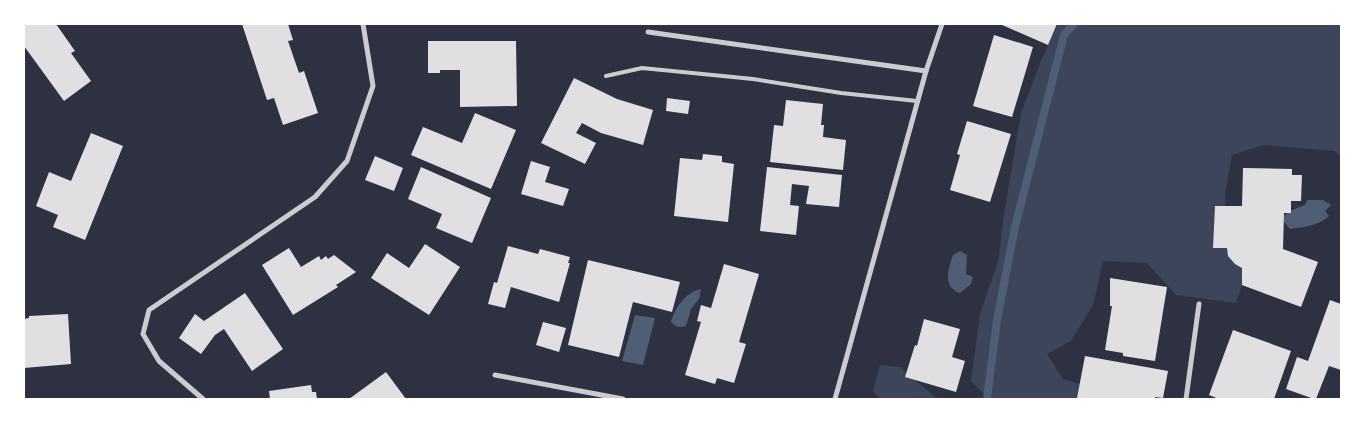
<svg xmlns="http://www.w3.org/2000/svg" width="1365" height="423" viewBox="0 0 1365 423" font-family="'Archivo Narrow',sans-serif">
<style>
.green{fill:#3c4559}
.water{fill:#4f5d75}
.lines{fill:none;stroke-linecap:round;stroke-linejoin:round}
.stream{stroke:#4f5d75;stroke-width:8}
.building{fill:#e0e0e3}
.service{stroke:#caccd0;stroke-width:4}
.minor{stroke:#caccd0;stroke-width:5}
</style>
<rect width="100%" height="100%" fill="#2d3142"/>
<g class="green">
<path d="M1058,24h283v132l-7,-5 -71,-6 -31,10 -6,34 -3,45 28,25 -15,44 -60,-8 -29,-32 -44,-2 -10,44 -22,36 -24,13 16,25 40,12 2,8h-116l-18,-18 9,-67 19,-56 4,-38 18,-107 20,-52z"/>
<path d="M880,365l20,2 34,29 9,3h-63l-7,-8z"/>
</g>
<g class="water">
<path d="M1307,200h16l8,5 -6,6 4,5c-10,10 -26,11 -39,13l-9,-11 11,-8 13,-5z"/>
<path d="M960,251l7,4 -1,19 7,3 -2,7 -11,9c-18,-6 -12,-24 -7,-38z"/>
<path d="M701,289l-2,10 -8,10 -5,17c-7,2 -10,1 -15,-4 4,-14 14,-30 30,-33z"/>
<path d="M635,315l20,3 -12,47 -21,-4z"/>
</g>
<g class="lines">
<path class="stream" d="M987,399l10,-79 18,-93 49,-192 10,-11"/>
</g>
<g class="building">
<path d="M24,24h32l19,27 -4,2 20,28 -27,20 -40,-55z"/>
<path d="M242,24h46l5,16 -5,1 11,32 5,-2 14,42 -35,12 -9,-27 -7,2z"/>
<path d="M1000,24h57l-9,21z"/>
<path d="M994,35l39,12 -21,70 -39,-11z"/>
<path d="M428,41h88l1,65 -57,1v-37h-20v3h-12z"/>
<path d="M574,78l43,21 36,11 -10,35 -42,-12 -19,-10 -6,10 20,10 -11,21 -44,-21z"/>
<path d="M667,98l23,3 -2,13 -22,-3z"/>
<path d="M786,100l37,4 -2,21h3l-1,12 23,3 -3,30 -73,-8 4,-37 9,1z"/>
<path d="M475,113l41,17 -25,59 -80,-34 12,-28 39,16z"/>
<path d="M967,121l44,13 -21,68 -40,-12 10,-35 -3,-1z"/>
<path d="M91,133l32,13 -38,94 -32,-13 5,-12 -22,-9 13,-34 22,9z"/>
<path d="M703,154l19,2v6l12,2 -6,58 -54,-6 6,-58 22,2z"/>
<path d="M375,156l28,12 -9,23 -29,-11z"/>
<path d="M531,161l19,6 -5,15 24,7 -6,17 -42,-12z"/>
<path d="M421,167l70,31 -19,45 -36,-15 6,-14 -34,-15z"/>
<path d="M767,167l75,8 -3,32 -33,-3 3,-18 -17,-2 -2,21 9,1 -3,29 -36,-4z"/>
<path d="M1243,168l49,1v6h10l-1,26h-10v12h-7l-1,36 35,13 -17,45 -59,-22v-17l-7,-4 -7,-8 -1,-8h-14l2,-42h27z"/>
<path d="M425,244l35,23 -31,48 -58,-37 16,-25 22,15z"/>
<path d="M508,246l30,8 2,-5 30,8 -2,6h2l-11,39 -48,-15 -6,21 -17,-4 6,-22 3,1z"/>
<path d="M289,248l12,19 18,-11 2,4 5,-4 2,3 6,-4 22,17 -20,13 2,2 -45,28 -31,-50z"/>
<path d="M588,260l92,22 -8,30 -39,-10 -14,55 -51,-12z"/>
<path d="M724,264l35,10 -20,68 7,2 -12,39 -17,-5 -2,6 -30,-9 16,-53 -4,-1 4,-16 10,3z"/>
<path d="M1110,278l57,9 -12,74 -32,-5v-3l-18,-3 7,-44h-2z"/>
<path d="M245,293l38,56 -31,22 -28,-42 -9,6 -14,19 -22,-16 16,-24 9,7z"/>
<path d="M1330,300l11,4v66l-12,-4 -13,33h-2l-28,-10 11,-32 11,4z"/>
<path d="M68,314l3,50 -47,4v-49l5,-1v-2z"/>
<path d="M924,319l36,10 -8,28 13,4 -9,31 -51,-15 10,-32 2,1z"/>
<path d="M543,322l23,6 -7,24 -23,-7z"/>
<path d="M1233,330l58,21 -17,48h-55l-10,-4z"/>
<path d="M1085,356l83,15 -5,27 -8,-1v2h-69l-9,-1z"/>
<path d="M386,372l20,27h-57z"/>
<path d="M311,385l1,7h4l1,7h-47l-1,-8z"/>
</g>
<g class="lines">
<path class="service" d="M606,76l36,-8 111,11 88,14 76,8"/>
<g class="minor">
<path d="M648,32l278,39"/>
<path d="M495,375l128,24"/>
<path d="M203,399l-44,-38 -16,-27 6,-24 166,-113 32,-36 26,-75 -10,-62"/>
<path d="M835,399l91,-328 16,-47"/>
<path d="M1186,399l13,-95"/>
</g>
</g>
<rect width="1365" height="423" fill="none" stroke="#ffffff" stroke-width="50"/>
</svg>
